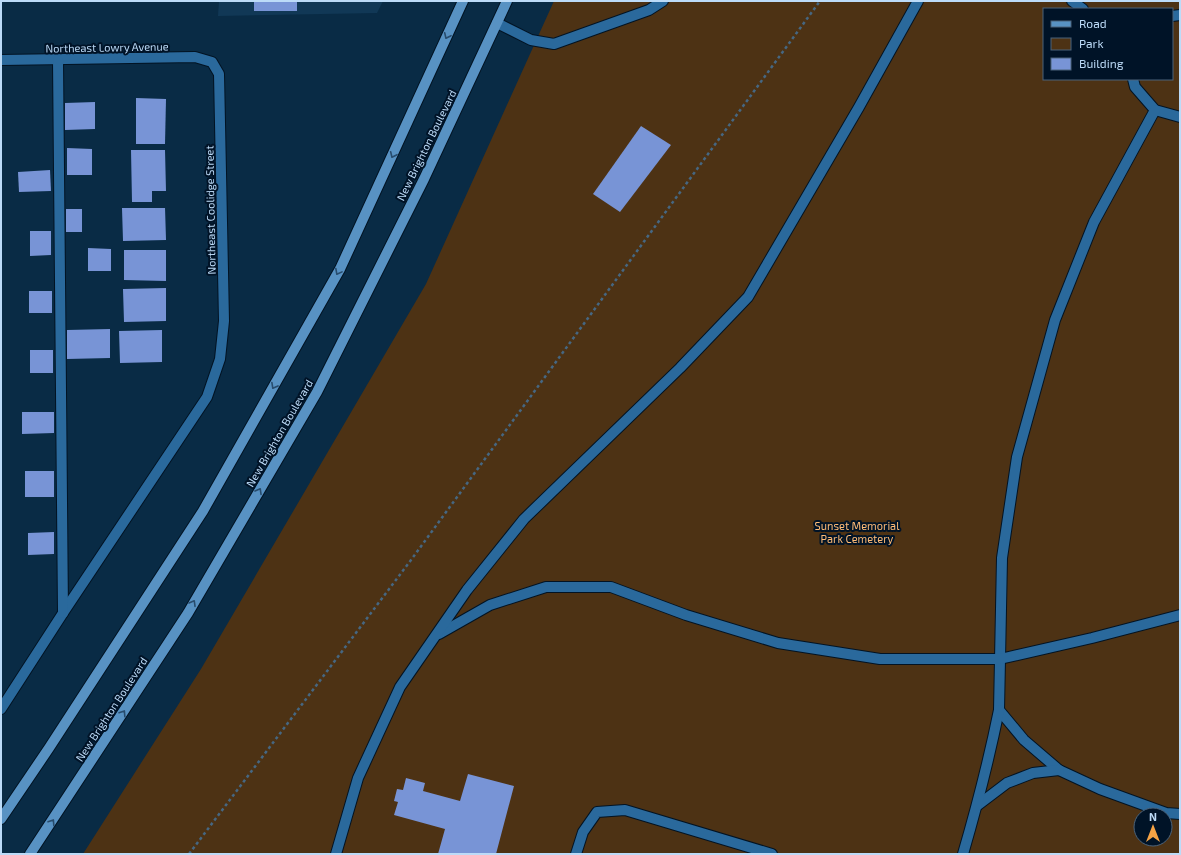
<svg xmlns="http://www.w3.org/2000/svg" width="1181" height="855" viewBox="0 0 1181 855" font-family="'Exo 2',sans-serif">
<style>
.built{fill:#113856}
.green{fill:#4d3214;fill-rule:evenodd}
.building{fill:#7894d6}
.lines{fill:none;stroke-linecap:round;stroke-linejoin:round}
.minor-casing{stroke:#021323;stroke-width:12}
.major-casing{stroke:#021323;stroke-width:12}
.path{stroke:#466782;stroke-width:2.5;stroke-dasharray:3 3;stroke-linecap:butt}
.minor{stroke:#2a699c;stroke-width:10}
.major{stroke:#5892c3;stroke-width:10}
.oneway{stroke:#284c6d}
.labels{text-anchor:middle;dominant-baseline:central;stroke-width:4;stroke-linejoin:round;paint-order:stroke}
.street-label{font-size:11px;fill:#bcdbf8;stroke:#001327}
.park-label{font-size:11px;fill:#ffbc77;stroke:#001327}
</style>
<rect width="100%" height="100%" fill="#092b45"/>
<path class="built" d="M219,1h164l-6,12 -159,3z"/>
<path class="green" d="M554,1h626v853h-1097l118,-185 225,-385zM1044,9h128v70h-128zM1141,815h24v24h-24z"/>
<g class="building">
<rect x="254" y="1" width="43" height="10"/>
<path d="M136,98l30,1 -1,45h-29z"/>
<path d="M95,102v27l-30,1v-27z"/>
<path d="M641,126l30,19 -51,67 -27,-18z"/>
<path d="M67,148l25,1v26h-25z"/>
<path d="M131,150h34l1,41h-14v11h-20z"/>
<path d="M50,170l1,21 -32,1 -1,-20z"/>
<path d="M122,208h43l1,32 -43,1z"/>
<rect x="66" y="209" width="16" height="23"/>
<path d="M30,231h21v24l-21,1z"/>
<path d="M88,248l23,1v22h-23z"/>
<path d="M124,250h42v31l-42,-1z"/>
<path d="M166,288v33l-42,1 -1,-33z"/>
<rect x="29" y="291" width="23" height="22"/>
<path d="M110,329v29l-43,1v-29z"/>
<path d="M162,330v32l-42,1 -1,-32z"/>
<rect x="30" y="350" width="23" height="23"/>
<path d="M22,412h32v21l-32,1z"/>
<rect x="25" y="471" width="29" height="26"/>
<path d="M54,532v22l-26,1v-22z"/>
<path d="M468,774l46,12 -18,68h-58l7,-25 -51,-14 4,-13 -4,-1 3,-12 6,1 3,-12 19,5 -2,8 37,10z"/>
</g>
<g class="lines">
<g class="minor-casing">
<g id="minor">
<path d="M1072,1l11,8"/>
<path d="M1172,16l8,-1"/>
<path d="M497,23l34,17 23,4 95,-34 14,-9"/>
<path d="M1,60l194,-3 17,5 7,12 5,247 -4,38 -13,38 -144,216 -62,96"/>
<path d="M58,60l5,553"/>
<path d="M1133,79l2,8 20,23 25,7"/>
<path d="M1155,110l-61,112 -39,98 -38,137 -15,101 -3,152 25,30 35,30 41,19 66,24 14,1"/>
<path d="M439,634l51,-29 56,-18h65l75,28 92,28 102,16h120l92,-21 88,-23"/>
<path d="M978,805l29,-22 26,-10 26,-3"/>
<path d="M336,854l22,-76 42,-91 67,-97 57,-71 156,-151 68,-71 111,-190 59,-106"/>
<path d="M576,854l7,-22 14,-20 28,-2 147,44"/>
<path d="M963,854c14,-48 26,-95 36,-144"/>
</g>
</g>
<g class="major-casing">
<g id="major">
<path d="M1,819l48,-71 154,-237 137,-242 123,-268"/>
<path d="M30,854l158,-241 129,-221 107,-213 83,-178"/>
</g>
</g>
<path class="path" d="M189,854l222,-294 409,-559"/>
<use href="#minor" class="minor"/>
<use href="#major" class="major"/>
</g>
<defs><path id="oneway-chevron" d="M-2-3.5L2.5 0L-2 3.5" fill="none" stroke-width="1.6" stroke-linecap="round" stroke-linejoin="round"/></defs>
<g class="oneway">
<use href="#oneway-chevron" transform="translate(447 36) rotate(115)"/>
<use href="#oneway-chevron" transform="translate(393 155) rotate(115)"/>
<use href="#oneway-chevron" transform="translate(338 272) rotate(118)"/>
<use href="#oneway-chevron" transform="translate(274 386) rotate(119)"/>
<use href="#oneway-chevron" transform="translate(259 491) rotate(-60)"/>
<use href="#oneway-chevron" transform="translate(193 603) rotate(-60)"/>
<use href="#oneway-chevron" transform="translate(123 713) rotate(-57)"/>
<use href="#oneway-chevron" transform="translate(52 822) rotate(-57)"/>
</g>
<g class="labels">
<g class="street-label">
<text transform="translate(107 47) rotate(-1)">Northeast Lowry Avenue</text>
<text transform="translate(426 145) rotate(-64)">New Brighton Boulevard</text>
<text transform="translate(210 210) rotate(-91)">Northeast Coolidge Street</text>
<text transform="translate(279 433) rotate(-60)">New Brighton Boulevard</text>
<text transform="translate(111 709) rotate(-57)">New Brighton Boulevard</text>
</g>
<g class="park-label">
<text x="857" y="525">Sunset Memorial<tspan x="857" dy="13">Park Cemetery</tspan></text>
</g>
</g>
<rect width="1181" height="855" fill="none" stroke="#bcdbf8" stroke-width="4"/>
<rect x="1043" y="8" width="130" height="72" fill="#001327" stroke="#4b637b"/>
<rect x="1051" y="21" width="20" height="6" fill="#5892c3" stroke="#4b637b"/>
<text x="1079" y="28" font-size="12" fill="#bcdbf8">Road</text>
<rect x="1051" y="38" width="20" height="12" fill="#4d3214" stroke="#4b637b"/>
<text x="1079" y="48" font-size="12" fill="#bcdbf8">Park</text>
<rect x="1051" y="58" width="20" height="12" fill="#7894d6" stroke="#4b637b"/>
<text x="1079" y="68" font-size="12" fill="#bcdbf8">Building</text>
<g transform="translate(1153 827)"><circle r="19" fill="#001327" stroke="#4b637b"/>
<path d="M0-3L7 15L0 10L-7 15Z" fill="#f5a345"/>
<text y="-6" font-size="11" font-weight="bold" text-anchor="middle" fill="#bcdbf8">N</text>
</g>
</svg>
